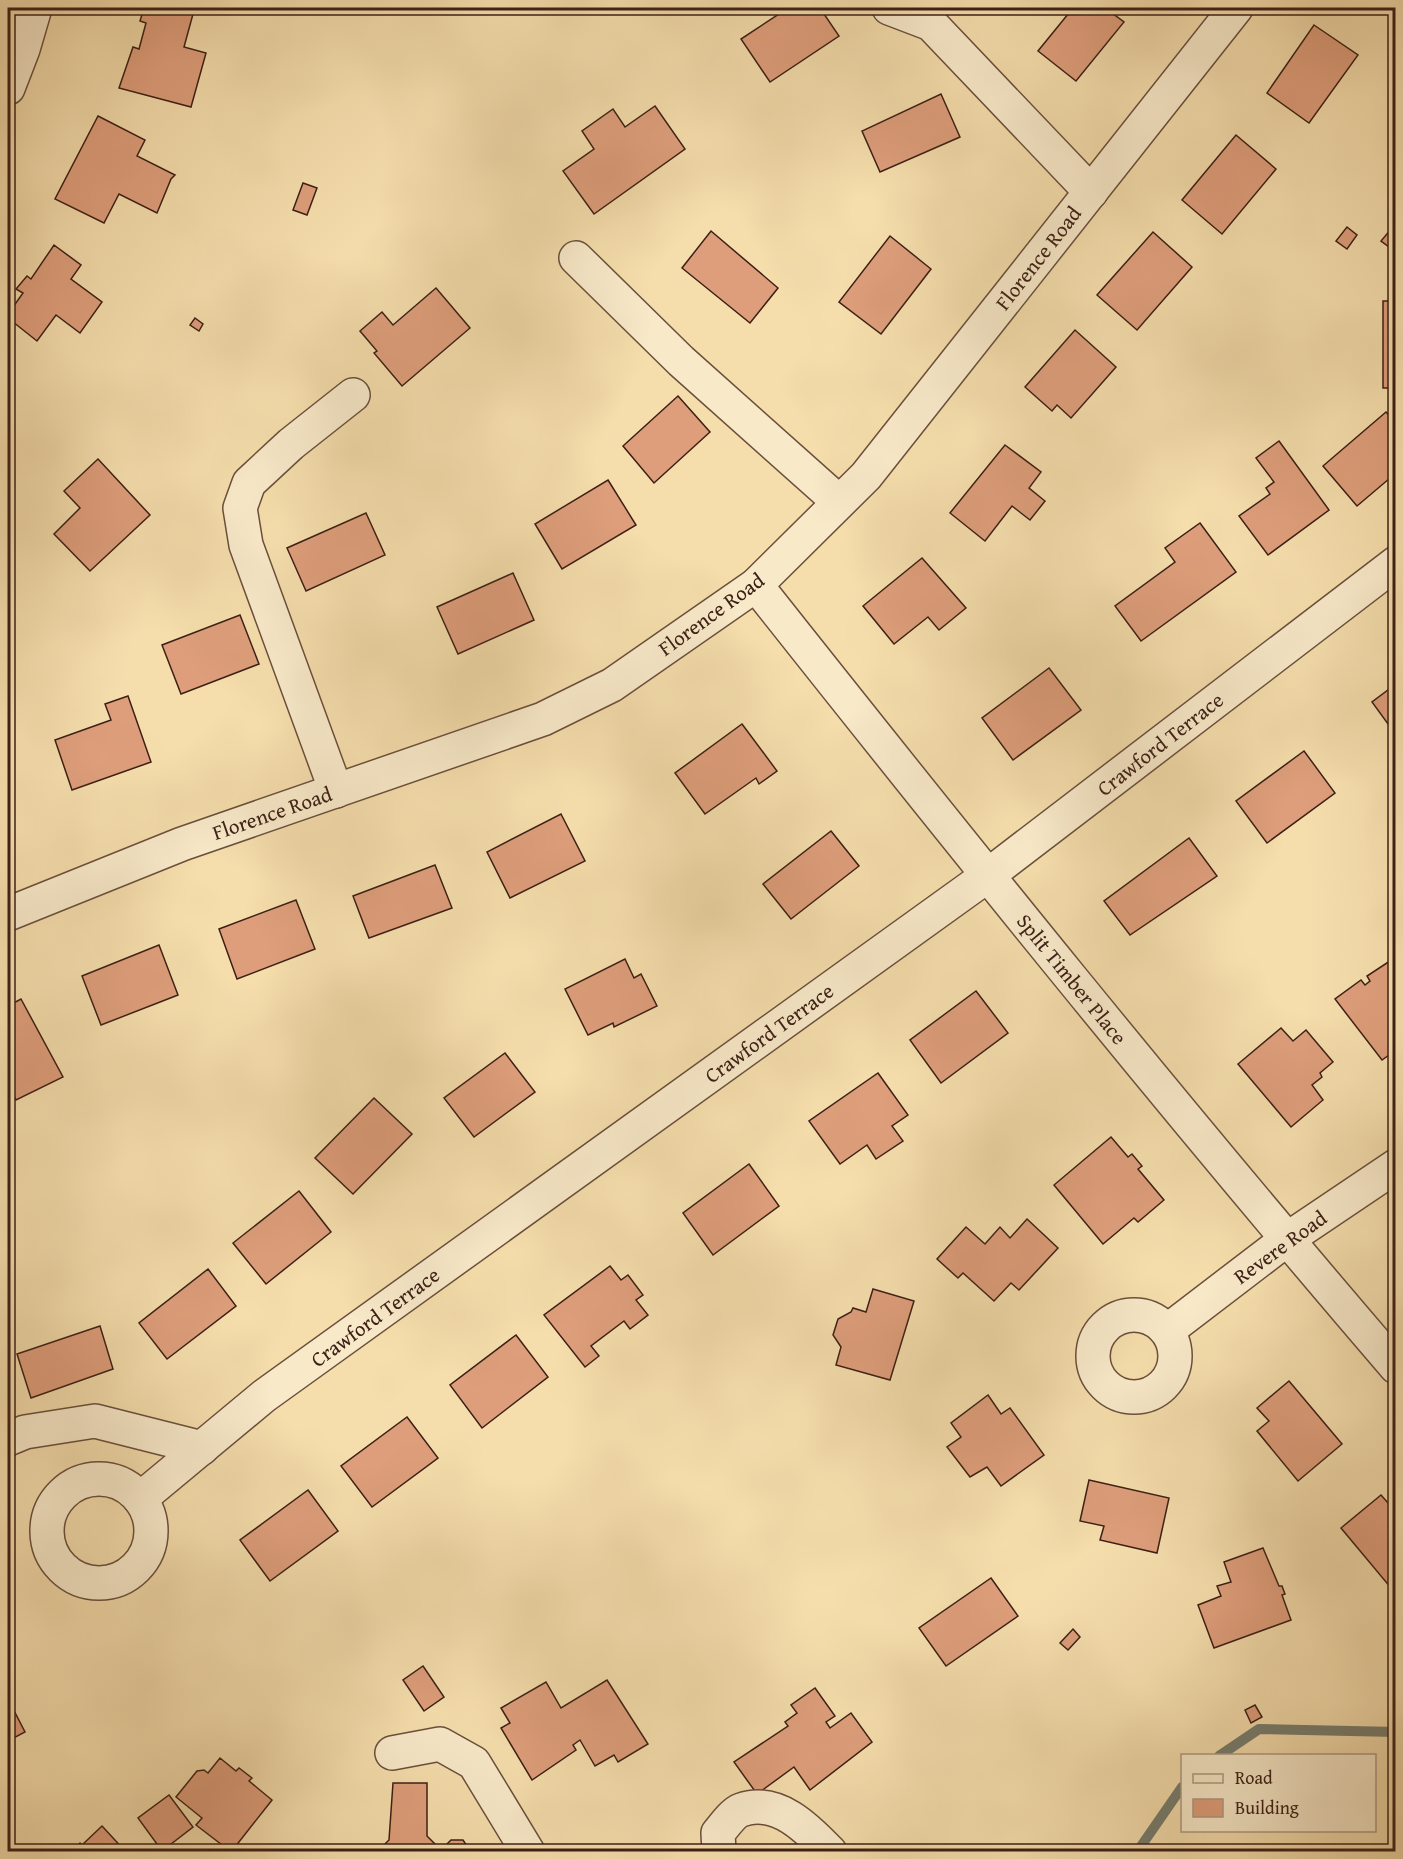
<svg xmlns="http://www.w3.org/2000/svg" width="1403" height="1859" viewBox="0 0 1403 1859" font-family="'Gentium Book Plus',serif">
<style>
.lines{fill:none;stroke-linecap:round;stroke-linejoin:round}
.stream{stroke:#767d6f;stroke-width:10}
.building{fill:#de9e7b;stroke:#3c2016;stroke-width:1.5}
.minor-casing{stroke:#6a4f3c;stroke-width:36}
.minor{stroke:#f8e9c9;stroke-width:33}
.labels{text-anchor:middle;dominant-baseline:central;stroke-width:4.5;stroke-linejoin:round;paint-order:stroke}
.street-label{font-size:21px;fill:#3c2016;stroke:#f8e9c9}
</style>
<rect width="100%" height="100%" fill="#f5ddac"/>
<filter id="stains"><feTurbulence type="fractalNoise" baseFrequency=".00333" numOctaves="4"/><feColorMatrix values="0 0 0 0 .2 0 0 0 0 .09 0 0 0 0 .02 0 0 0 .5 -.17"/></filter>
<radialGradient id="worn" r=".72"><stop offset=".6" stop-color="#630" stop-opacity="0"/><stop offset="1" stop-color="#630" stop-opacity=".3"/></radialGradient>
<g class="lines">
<g class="stream">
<path d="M1219,1756l40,-27 137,3"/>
<path d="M1137,1852l45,-65"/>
</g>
</g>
<g class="building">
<path d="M144,8h24l25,6 -9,33 22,6 -15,54 -72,-19 14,-41 6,2 7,-26 -6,-2z"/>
<path d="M788,8h32l19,28 -69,46 -29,-43z"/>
<path d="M1073,8h32l19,14 -48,59 -38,-30z"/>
<path d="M1314,25l44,30 -49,68 -42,-30z"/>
<path d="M941,94l19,43 -80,35 -18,-41z"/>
<path d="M655,106l30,43 -91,65 -31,-43 31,-22 -12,-18 31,-22 12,18z"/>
<path d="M98,116l47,24 -8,16 38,19 -4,4 -14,34 -38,-19 -15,29 -49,-24z"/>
<path d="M1236,135l40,34 -54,65 -40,-34z"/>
<path d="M303,183l14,5 -10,27 -14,-5z"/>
<path d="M1396,223v29l-15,-11z"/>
<path d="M1347,227l10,8 -10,14 -11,-8z"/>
<path d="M711,231l67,57 -28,35 -68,-55z"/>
<path d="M1153,232l39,35 -55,63 -40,-35z"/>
<path d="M890,236l41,33 -50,65 -42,-32z"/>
<path d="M54,245l27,20 -10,14 31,23 -22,31 -24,-18 -19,26 -29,-23v-4l15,-21 -7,-4 11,-13 4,3z"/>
<path d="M436,288l34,40 -68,58 -28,-33 3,-2 -17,-20 22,-19 11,13z"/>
<rect x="1383" y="301" width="13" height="87"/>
<path d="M195,318l8,6 -4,7 -9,-6z"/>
<path d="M1075,330l41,37 -45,51 -14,-13 -5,6 -27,-24z"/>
<path d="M678,396l32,36 -56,51 -31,-37z"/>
<path d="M1386,412l10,11v50l-39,33 -34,-40z"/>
<path d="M1279,441l50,69 -61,45 -29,-39 31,-22 -4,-6 8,-6 -18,-24z"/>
<path d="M1005,445l36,27 -12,16 16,13 -15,19 -18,-14 -27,35 -35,-28z"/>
<path d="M98,459l52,56 -60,56 -36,-37 26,-26 -16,-17z"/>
<path d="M608,480l28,45 -74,44 -27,-45z"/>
<path d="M366,513l19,42 -79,36 -19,-43z"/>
<path d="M1200,523l36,49 -95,69 -26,-35 60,-44 -10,-14z"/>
<path d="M922,558l44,50 -27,22 -11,-13 -34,27 -31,-38z"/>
<path d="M513,573l21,47 -76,34 -21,-47z"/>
<path d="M240,615l19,49 -78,30 -19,-49z"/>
<path d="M1049,668l32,42 -68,50 -31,-42z"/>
<path d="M1396,684v51l-24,-33z"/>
<path d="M128,696l23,66 -79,28 -17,-50 56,-20 -6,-16z"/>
<path d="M742,724l35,47 -18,13 -3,-6 -51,36 -30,-41z"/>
<path d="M1304,751l31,42 -68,50 -31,-42z"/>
<path d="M561,814l24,47 -75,37 -23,-46z"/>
<path d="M831,831l28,35 -68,53 -28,-35z"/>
<path d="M1189,838l28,38 -87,59 -26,-34z"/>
<path d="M435,865l17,43 -83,30 -16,-42z"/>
<path d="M296,900l19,49 -78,30 -18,-50z"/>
<path d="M159,945l19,50 -77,30 -19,-49z"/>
<path d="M1396,957v93l-14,10 -47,-61 26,-19 4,5 5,-4 -3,-5z"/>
<path d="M625,959l9,19 7,-4 16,32 -43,21 -1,-4 -25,12 -23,-46z"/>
<path d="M976,991l32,42 -67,50 -31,-43z"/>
<path d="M21,999l42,78 -47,23 -8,-18v-76z"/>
<path d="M1281,1028l12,13 13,-11 27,32 -13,11 2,4 -10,8 11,15 -32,27 -53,-63z"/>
<path d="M505,1053l30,39 -61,45 -30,-39z"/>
<path d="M878,1073l30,42 -16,11 11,15 -27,18 -9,-14 -27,19 -31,-43z"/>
<path d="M374,1098l38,36 -59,60 -38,-36z"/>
<path d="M1111,1137l17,20 4,-3 10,12 -4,3 26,31 -26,22 -4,-4 -31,26 -49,-59z"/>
<path d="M749,1164l30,42 -66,49 -30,-42z"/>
<path d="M299,1191l32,41 -65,52 -33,-41z"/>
<path d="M1027,1219l31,29 -39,42 -8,-7 -17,18 -31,-28 -5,5 -21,-19 29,-32 19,17 15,-17 10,11z"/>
<path d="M610,1266l11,14 7,-5 15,20 -7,5 12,15 -18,14 -6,-8 -33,25 8,10 -14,11 -41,-52z"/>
<path d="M208,1269l28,37 -69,53 -28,-36z"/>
<path d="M873,1289l41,12 -24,79 -54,-15 5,-18 -8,-12 5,-16 13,-7 2,-4 13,4z"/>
<path d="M100,1326l13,43 -82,29 -14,-44z"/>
<path d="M516,1335l32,42 -66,51 -32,-43z"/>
<path d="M1289,1381l53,63 -44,37 -41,-50 12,-10 -12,-13z"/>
<path d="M988,1395l13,19 9,-6 34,47 -43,31 -14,-19 -17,10 -23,-30 14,-10 -10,-14z"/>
<path d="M407,1417l31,41 -66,49 -31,-41z"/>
<path d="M1089,1480l80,18 -12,55 -57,-13 4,-14 -24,-5z"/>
<path d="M308,1490l30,41 -68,50 -30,-41z"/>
<path d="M1381,1495l15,17v82l-55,-66z"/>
<path d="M1263,1548l16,38h3l3,8 -3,1 9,25 -77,28 -16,-43 23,-9 -4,-10 14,-4 -7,-20z"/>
<path d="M991,1578l27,38 -72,50 -27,-38z"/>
<path d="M1073,1629l7,8 -12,13 -8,-7z"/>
<path d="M423,1666l21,31 -20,14 -21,-31z"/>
<path d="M607,1680l41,64 -30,18 -4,-7 -19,11 -15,-26 -7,5 3,5 -44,30 -31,-52 9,-5 -9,-15 45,-26 15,26z"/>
<path d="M815,1688l20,28 -9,6 4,6 21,-15 21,29 -62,48 -16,-23 -37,27 -23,-32 54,-36 -3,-4 12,-9 -6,-8z"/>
<path d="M8,1699l17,33 -17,9z"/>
<path d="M1255,1705l7,12 -11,6 -6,-13z"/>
<path d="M220,1758l16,13 3,-3 13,10 -3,3 23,19 -37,47 -9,1 -30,-23 6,-7 -26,-21 21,-26 7,-1 4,3z"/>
<path d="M393,1783h34v53l14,14 10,-10h12l8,12h-94l12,-12z"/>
<path d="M169,1795l24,32 -31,24 -24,-33z"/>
<path d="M102,1826l24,26h-54l8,-9 2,2z"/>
</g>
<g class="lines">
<g class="minor-casing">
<g id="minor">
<path d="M889,8l42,16 160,168"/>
<path d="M8,88l15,-39 12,-41"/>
<path d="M576,258l105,103 158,141"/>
<path d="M756,585c209,264 420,526 640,782"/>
<path d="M336,791l-90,-246 -6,-37 9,-25 42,-39 62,-49"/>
<path d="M8,914l174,-70 361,-125 69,-34 144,-100 110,-109 370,-468"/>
<circle cx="1134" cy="1356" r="41"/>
<path d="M1167,1331l119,-91 110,-74"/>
<path d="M8,1439l17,-7 70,-11 107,27"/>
<circle cx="99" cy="1531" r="52"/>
<path d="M140,1499l124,-103 723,-520 409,-313"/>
<path d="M392,1753l48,-9 34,19 54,89"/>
<path d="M719,1852l-1,-19c6,-7 15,-20 23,-23 36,-13 67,19 89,42"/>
</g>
</g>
<use href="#minor" class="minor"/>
</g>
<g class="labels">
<g class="street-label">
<text transform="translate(1038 258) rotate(-52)">Florence Road</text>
<text transform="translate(711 614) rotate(-36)">Florence Road</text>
<text transform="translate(1160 744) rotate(-38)">Crawford Terrace</text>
<text transform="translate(272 813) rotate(-19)">Florence Road</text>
<text transform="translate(1072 979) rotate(51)">Split Timber Place</text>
<text transform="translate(769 1033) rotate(-36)">Crawford Terrace</text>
<text transform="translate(1280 1247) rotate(-36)">Revere Road</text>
<text transform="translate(375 1317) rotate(-36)">Crawford Terrace</text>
</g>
</g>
<rect width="1403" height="1859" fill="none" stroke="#f5ddac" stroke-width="30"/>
<rect x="9" y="9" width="1385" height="1841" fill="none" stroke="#3c2016" stroke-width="3"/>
<rect x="15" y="15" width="1373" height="1829" fill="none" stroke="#3c2016" stroke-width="1.5"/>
<rect x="1181" y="1754" width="195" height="78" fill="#f8e9c9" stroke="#ad9981" stroke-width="1.5"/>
<rect x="1193" y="1774" width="30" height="9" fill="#f8e9c9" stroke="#ad9981" stroke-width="1.5"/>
<text x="1235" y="1784" font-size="18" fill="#3c2016">Road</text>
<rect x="1193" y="1799" width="30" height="18" fill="#de9e7b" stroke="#ad9981" stroke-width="1.5"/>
<text x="1235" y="1814" font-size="18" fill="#3c2016">Building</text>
<rect width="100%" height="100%" filter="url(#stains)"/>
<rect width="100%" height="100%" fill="url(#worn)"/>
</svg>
